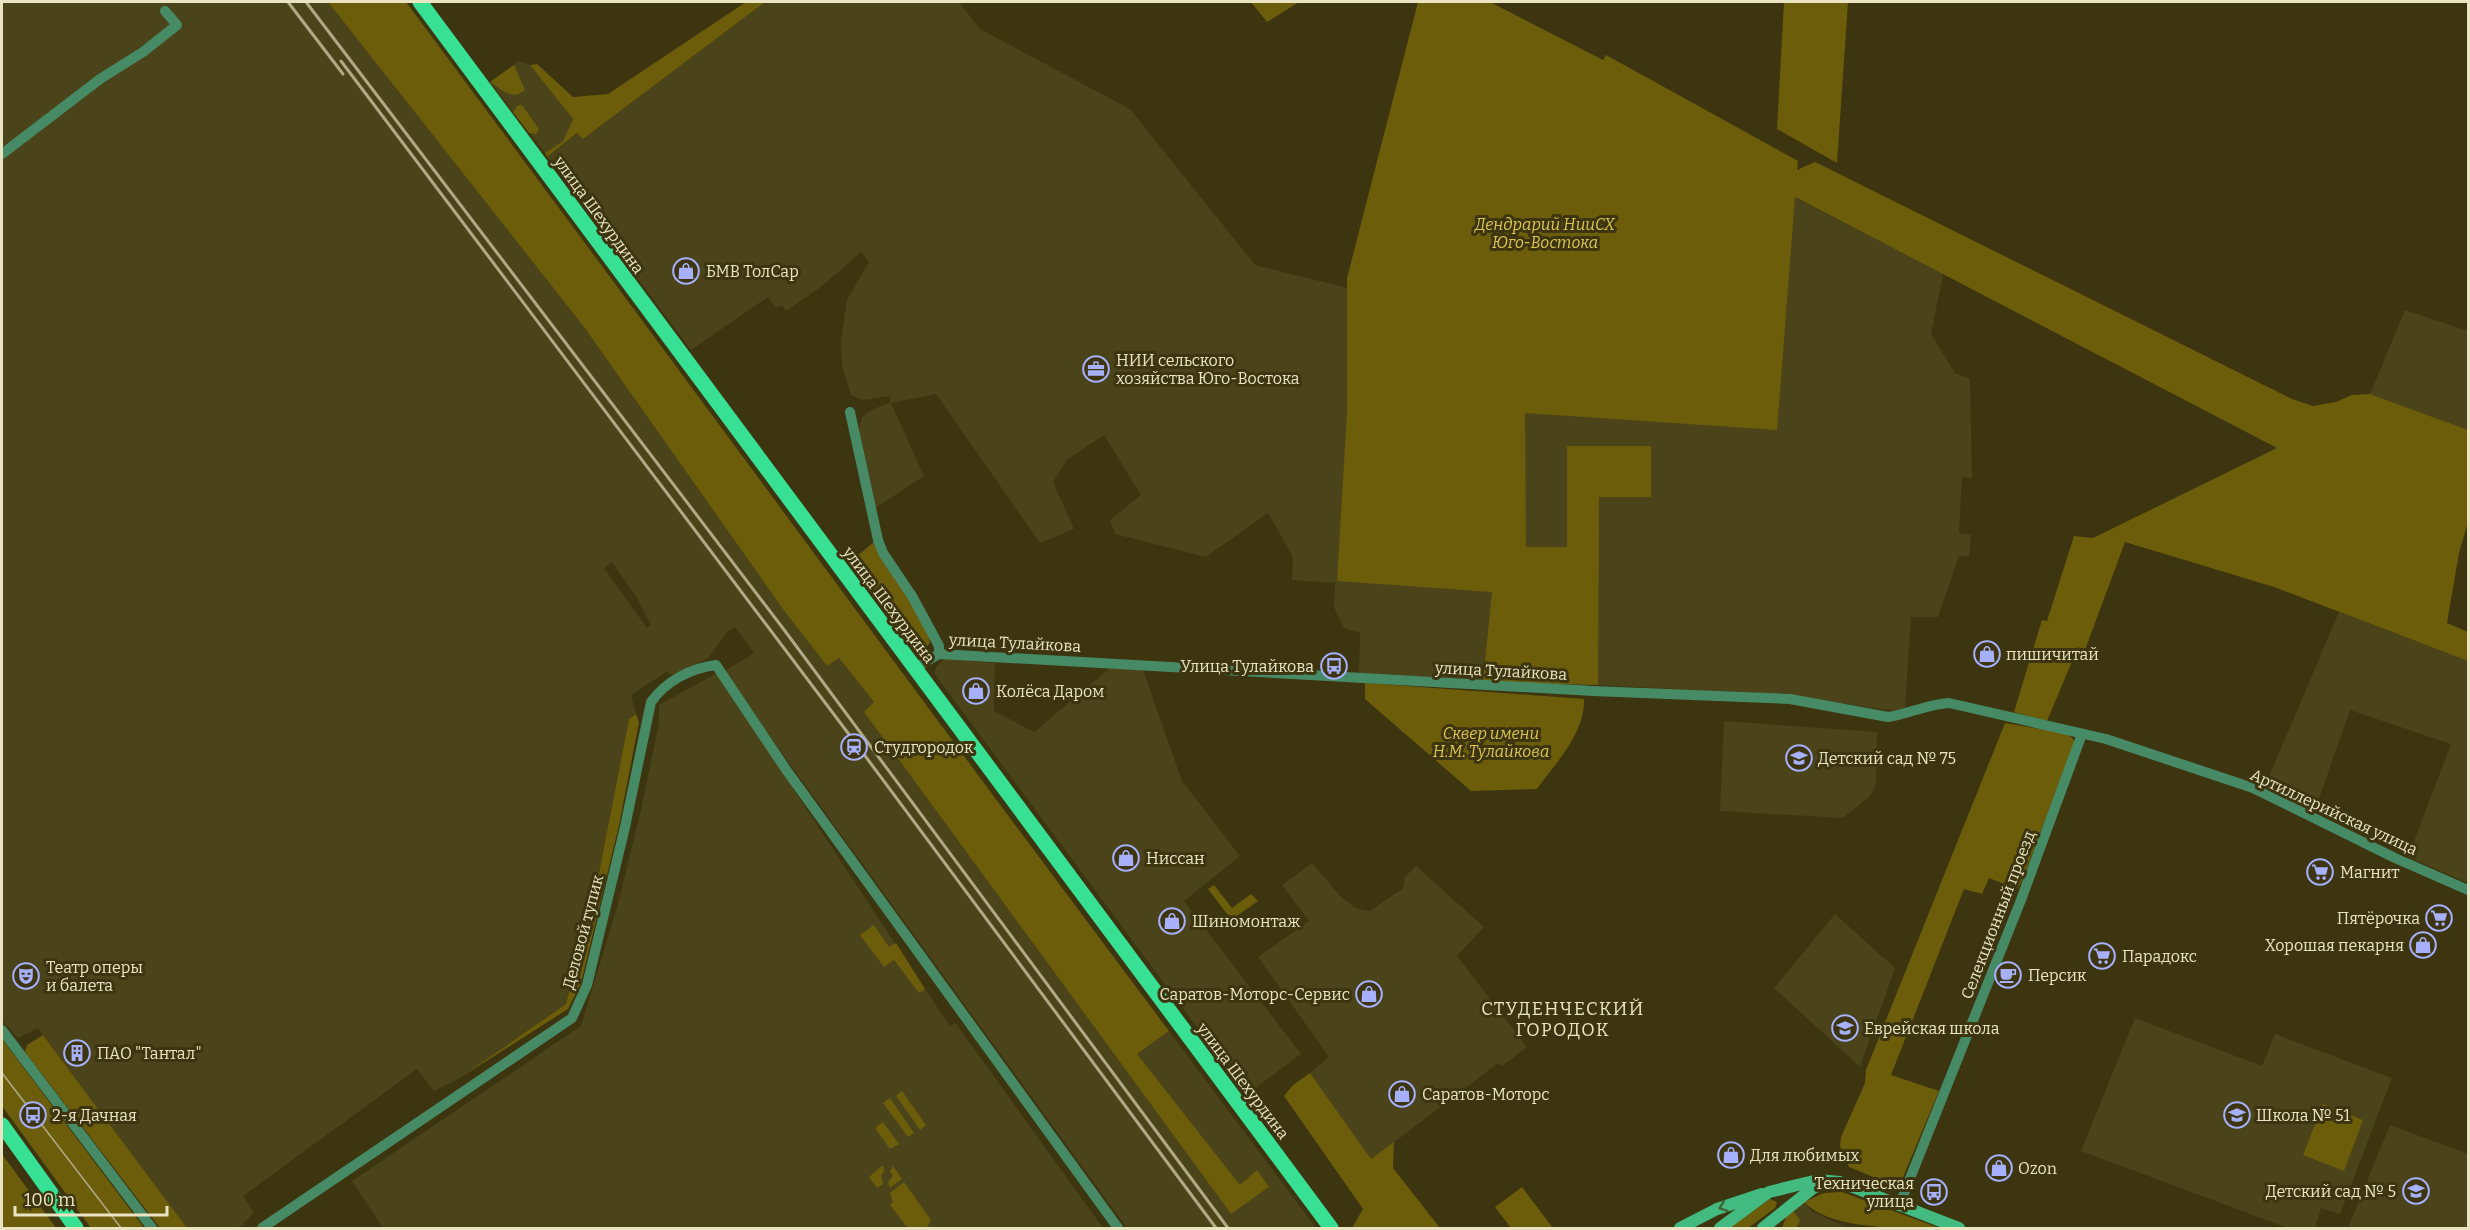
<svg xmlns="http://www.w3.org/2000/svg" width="2470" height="1230" viewBox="0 0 2470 1230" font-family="Bitter,serif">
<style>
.built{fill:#4b4319;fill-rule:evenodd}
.green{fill:#6c5d0b}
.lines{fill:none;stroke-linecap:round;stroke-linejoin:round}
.minor{stroke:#468b66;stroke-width:10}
.secondary{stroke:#43bb80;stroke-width:12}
.primary{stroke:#38e094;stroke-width:15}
.tram{stroke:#b0a986;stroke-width:1.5}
.rail{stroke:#b0a986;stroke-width:3}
.oneway{stroke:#3e6437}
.labels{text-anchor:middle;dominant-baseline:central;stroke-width:6;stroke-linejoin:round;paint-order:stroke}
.street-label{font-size:16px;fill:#eae4c2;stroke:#3c3510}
.park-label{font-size:16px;font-style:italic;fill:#dcc54f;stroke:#3c3510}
.poi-label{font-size:16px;fill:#eae4c2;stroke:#3c3510;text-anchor:start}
.neighbourhood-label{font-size:18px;letter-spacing:1.5px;fill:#eae4c2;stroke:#3c3510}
</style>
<rect width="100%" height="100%" fill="#3c3510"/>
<g class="built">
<path d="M2,2h326l256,325 201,285 42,54 12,-8 35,44 -10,10 367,502 38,-27 -29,-2 -104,-131 33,-23 147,197h-189l-404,-556 31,-19 -19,-26 -7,4 -20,27 -34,17 -8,-3 -35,23 5,19 -7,5 -31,159 -32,126 -108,75 -24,12 -17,-22 -174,127 11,17 -16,15h-51l-149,-200 -20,10 -16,-17zM612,562l25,36 14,27 -4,3 -43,-60z"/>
<path d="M765,2h194l21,27 150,80 125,156 97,24 163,130 277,-223 151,78 -12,60 24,39 15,6 2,99 -10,-1 -3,56 12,2 -2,21h-10l-21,61h-27l-6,91 -9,3 -121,-17 -416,-21 1,-40 -16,-5 -10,-21 1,-24 -43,-3 1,-23 -25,-44 -62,44 -91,-23 -5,-14 31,-25 -37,-60 -37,25 -14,22 21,47 -34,14 -104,-149 -45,9 33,73 -50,33 -17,-74 5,-18 11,-8 17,-6v-7l-28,4 -11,-5 -9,-29 -1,-25 6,-41 22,-38 -8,-10 -39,34 -36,25 -4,-6 -6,3 -8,-11 -77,53 -144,-193 31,-24 5,6z"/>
<path d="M519,61l11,4 43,54 -10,22 -18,12 -55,-71z"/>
<path d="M2405,310l63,21v99l-98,-36z"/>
<path d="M2339,612l129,49v222l-60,-26 43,-113 -101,-34 -36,103 -50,-25z"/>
<path d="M944,659l51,4 -1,48 40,21 76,-64 33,2 39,111 58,75 -56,45 117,153 -48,36 -11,-4 -9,-10 -294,-396 -4,-6 1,-7z"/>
<path d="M717,673l208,316 25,37 5,-3 7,9 141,196h-720l-31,-47 229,-155 37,-122 22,-90 19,-91v-18z"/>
<path d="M1724,721l153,11 -1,52 -6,12 -27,22 -123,-7z"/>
<path d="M1312,863l30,35 14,10 14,3 33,-23 2,-11 11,-11 68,61 -27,29 70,91 -25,19 -4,-3 -127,97 -61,-87 19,-16 -71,-100 51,-36 -27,-36z"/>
<path d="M1835,914l60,54 -35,99 -86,-79z"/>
<path d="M2135,1018l127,48 13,-32 117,44 -52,136 -19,-6 -6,20h-27l-207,-77z"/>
<path d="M2390,1125l78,29v74h-120z"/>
<path d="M1804,1202l8,10 37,16h-52l2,-2 -7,-16z"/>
</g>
<g class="green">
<path d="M328,2h78c255,342 507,688 763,1029l-32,23 103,131 17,-15 12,17 -38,27 -367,-502 10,-10 -35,-44 -12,8 -42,-54 -201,-285z"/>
<path d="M746,2h19l-182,137 -6,-6 -30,24 -2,-4 18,-12 10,-22 -43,-54 7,-1 36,33 35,-3z"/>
<path d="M1251,2h48l-32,20z"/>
<path d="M1418,2h72l113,58 3,-5 192,106 -1,9 18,-8 477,237 21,7 23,-4 16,-7 18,-1 98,36v92l-9,31 -12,70 21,9v29l-194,-74 -149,-45 -40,108 -7,-3 -31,74 -33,-9 28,-92 5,1 27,-85 19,2 184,-90 -482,-251 -18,233 -252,-17 1,134h41v-101h84v51h-52l-1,188 -115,-3 9,-90 -155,-11 10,-168v-135z"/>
<path d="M1784,2h64l-11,161 -60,-34z"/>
<path d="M514,65l11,25c-12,11 -23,0 -35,-8z"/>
<path d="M518,105h4l17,24 -3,5 -7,-1 -16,-21z"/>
<path d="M875,541c19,30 48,65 55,102 -5,7 -10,6 -17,4l-64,-84z"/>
<path d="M1365,683l219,16c1,35 -28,63 -47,90l-66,2 -106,-92z"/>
<path d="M636,714l3,8 -20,103 -38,158 -13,26 -110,70 108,-75 32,-126 31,-159z"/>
<path d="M2005,723l63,11 6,6v4l-53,139 -4,6 -28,-11 -7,16 -18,-5 -73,186 48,16 -36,86 -10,8 -44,-18 -9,-21 1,-9 24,-54 1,-13z"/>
<path d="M1214,885l18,23 19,-14 7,7 -24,17 -7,-4 -19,-25z"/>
<path d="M874,925l15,22 7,-4 29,46 -6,4 -25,-33 -10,7 -24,-32z"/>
<path d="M43,1035l144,193h-27l-135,-176 2,-7z"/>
<path d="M2,1039l142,189h-53l-89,-122z"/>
<path d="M1310,1073l61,86 23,-17 -1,26 47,60h-88l11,-19 -79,-113 9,-11z"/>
<path d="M902,1091l24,34 -6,5 -24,-34z"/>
<path d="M890,1098l24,35 -6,4 -25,-34z"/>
<path d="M2323,1104l40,16 -19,51 -41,-16z"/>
<path d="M883,1122l16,22 -9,5 -15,-21z"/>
<path d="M2,1154l54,74h-54z"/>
<path d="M883,1165l1,7 -3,3 2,9 -6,4 -8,-11z"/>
<path d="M893,1166l9,13 -12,9 -2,-6 5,-6 -3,-5z"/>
<path d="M904,1182l27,38 -4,8h-19l-18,-23 3,-3 -3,-9z"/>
<path d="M1522,1187l31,41h-42l-16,-21z"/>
<path d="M1842,1192l97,36c-40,0 -108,2 -135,-26l20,-9z"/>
<path d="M1770,1199l7,3 -2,6 -27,20h-19z"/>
<path d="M1792,1210l8,10 -3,8h-15l4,-11z"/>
</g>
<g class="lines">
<g class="minor">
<path d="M2,154l98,-75 43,-27 34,-27 -12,-14"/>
<path d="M850,412l28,128 5,13 29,43 27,50v8"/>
<path d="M915,668l24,-14 654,37 197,8 98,18c21,-3 40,-13 61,-14l157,36 147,49 142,70 73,32"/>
<path d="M2,1030l150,198"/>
<path d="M1899,1206l122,-306 61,-166"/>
<path d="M262,1228l310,-210 15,-33 38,-158 26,-125c15,-21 40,-34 65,-37l71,106 331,457"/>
</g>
<g class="secondary">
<path d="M1680,1228l37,-19 45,-15"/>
<path d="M1720,1228l49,-36 49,-12 22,2 119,46"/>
<path d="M1763,1228l50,-40 14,-6"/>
</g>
<g class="primary">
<path d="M420,2l911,1226"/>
<path d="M2,1125l74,103"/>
</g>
<path class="tram" d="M2,1073l119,155"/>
<g class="rail">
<path d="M288,2l55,72"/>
<path d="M306,2l479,629 443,597"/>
<path d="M341,61l516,684 359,483"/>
</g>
</g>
<defs><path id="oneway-chevron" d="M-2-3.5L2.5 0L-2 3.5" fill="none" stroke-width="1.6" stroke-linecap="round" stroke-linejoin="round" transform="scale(1.5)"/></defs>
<use class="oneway" href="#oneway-chevron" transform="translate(1723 1207) rotate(159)"/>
<defs>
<g id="shop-ring" transform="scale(1.35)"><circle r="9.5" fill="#3c3510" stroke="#a7b0fc" stroke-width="1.5"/><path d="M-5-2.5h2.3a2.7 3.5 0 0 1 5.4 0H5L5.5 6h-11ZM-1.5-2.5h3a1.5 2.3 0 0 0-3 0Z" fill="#a7b0fc"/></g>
<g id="office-ring" transform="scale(1.35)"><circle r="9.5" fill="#3c3510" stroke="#a7b0fc" stroke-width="1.5"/><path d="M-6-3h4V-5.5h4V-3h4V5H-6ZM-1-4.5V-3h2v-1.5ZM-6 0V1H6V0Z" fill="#a7b0fc"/></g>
<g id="bus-ring" transform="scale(1.35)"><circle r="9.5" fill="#3c3510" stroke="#a7b0fc" stroke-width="1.5"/><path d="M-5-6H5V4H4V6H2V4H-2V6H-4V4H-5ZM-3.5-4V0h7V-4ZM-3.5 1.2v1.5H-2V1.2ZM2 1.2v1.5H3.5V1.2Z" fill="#a7b0fc"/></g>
<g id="station-ring" transform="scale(1.35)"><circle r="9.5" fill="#3c3510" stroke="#a7b0fc" stroke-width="1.5"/><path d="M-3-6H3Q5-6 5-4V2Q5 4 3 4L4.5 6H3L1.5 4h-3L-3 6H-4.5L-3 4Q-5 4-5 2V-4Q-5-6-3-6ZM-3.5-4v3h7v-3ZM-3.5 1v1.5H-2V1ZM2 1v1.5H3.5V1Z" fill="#a7b0fc"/></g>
<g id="school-ring" transform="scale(1.35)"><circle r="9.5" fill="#3c3510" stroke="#a7b0fc" stroke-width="1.5"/><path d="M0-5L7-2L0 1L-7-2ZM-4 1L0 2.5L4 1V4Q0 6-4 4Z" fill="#a7b0fc"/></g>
<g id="supermarket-ring" transform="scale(1.35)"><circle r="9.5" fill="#3c3510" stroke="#a7b0fc" stroke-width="1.5"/><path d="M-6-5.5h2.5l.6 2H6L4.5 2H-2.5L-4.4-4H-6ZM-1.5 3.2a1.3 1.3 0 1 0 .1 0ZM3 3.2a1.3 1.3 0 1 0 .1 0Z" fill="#a7b0fc"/></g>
<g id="cafe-ring" transform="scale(1.35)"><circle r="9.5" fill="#3c3510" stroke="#a7b0fc" stroke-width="1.5"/><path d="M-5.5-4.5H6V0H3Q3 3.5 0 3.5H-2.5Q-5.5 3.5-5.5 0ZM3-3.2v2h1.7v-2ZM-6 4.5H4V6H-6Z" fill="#a7b0fc"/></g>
<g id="theatre-ring" transform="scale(1.35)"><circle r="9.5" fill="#3c3510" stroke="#a7b0fc" stroke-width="1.5"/><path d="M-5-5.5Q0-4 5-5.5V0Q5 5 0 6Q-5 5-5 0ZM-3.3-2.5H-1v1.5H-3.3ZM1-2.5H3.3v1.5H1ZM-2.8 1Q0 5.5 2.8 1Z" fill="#a7b0fc"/></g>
<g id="building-ring" transform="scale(1.35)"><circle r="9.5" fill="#3c3510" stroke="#a7b0fc" stroke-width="1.5"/><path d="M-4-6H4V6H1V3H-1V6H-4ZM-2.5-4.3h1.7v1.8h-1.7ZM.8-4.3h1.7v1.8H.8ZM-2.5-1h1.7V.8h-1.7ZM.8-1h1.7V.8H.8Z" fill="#a7b0fc"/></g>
</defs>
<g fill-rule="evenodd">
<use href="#shop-ring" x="686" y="271"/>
<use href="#office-ring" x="1096" y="369"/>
<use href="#shop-ring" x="1987" y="654"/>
<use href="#bus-ring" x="1334" y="666"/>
<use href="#shop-ring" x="976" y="691"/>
<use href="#station-ring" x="854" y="747"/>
<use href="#school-ring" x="1799" y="758"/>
<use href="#shop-ring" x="1126" y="858"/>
<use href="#supermarket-ring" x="2320" y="872"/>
<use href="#supermarket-ring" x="2439" y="918"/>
<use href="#shop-ring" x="1172" y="921"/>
<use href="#shop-ring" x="2423" y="945"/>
<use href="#supermarket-ring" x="2102" y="956"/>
<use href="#cafe-ring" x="2008" y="975"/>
<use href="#theatre-ring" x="26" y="976"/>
<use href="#shop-ring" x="1369" y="994"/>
<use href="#school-ring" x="1845" y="1028"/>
<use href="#building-ring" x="77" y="1053"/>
<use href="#shop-ring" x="1402" y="1094"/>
<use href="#bus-ring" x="33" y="1115"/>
<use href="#school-ring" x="2237" y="1115"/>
<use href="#shop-ring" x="1731" y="1155"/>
<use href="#shop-ring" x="1999" y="1168"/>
<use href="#school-ring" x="2416" y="1191"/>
<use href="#bus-ring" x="1934" y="1192"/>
</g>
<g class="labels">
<g class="street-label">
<text transform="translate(599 215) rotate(54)">улица Шехурдина</text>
<text transform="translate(889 605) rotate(53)">улица Шехурдина</text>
<text transform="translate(1015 643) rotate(3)">улица Тулайкова</text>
<text transform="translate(1501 671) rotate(3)">улица Тулайкова</text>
<text transform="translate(2334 812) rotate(25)">Артиллерийская улица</text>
<text transform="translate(1998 915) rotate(-69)">Селекционный проезд</text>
<text transform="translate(583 932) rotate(-75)">Деловой тупик</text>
<text transform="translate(1243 1081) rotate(53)">улица Шехурдина</text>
</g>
<g class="park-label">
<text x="1545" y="224">Дендрарий НииСХ<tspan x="1545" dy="18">Юго-Востока</tspan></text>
<text x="1491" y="733">Сквер имени<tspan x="1491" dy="18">Н.М. Тулайкова</tspan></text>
</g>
<g class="poi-label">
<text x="706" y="271">БМВ ТолСар</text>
<text x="1116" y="360">НИИ сельского<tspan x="1116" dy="18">хозяйства Юго-Востока</tspan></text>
<text x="2006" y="654">пишичитай</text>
<text x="1314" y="666" text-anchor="end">Улица Тулайкова</text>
<text x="996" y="691">Колёса Даром</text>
<text x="874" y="747">Студгородок</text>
<text x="1818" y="758">Детский сад № 75</text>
<text x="1146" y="858">Ниссан</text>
<text x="2340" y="872">Магнит</text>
<text x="2420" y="918" text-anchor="end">Пятёрочка</text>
<text x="1192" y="921">Шиномонтаж</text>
<text x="2404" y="945" text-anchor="end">Хорошая пекарня</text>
<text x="2122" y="956">Парадокс</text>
<text x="46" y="967">Театр оперы<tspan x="46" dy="18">и балета</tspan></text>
<text x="2028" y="975">Персик</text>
<text x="1350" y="994" text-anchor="end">Саратов-Моторс-Сервис</text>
<text x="1864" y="1028">Еврейская школа</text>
<text x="97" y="1053">ПАО "Тантал"</text>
<text x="1422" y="1094">Саратов-Моторс</text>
<text x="52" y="1115">2-я Дачная</text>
<text x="2256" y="1115">Школа № 51</text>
<text x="1750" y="1155">Для любимых</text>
<text x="2018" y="1168">Ozon</text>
<text x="1914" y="1183" text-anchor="end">Техническая<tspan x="1914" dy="18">улица</tspan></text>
<text x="2396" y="1191" text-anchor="end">Детский сад № 5</text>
</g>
<g class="neighbourhood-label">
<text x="1563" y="1009">СТУДЕНЧЕСКИЙ<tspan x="1563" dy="21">ГОРОДОК</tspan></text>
</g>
</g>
<rect width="2470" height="1230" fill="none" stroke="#eae4c2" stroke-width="6"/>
<path d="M15 1206v9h152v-9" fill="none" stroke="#eae4c2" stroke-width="3"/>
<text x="24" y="1206" font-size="18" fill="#eae4c2" stroke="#3c3510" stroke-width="4.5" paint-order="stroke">100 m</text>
</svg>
